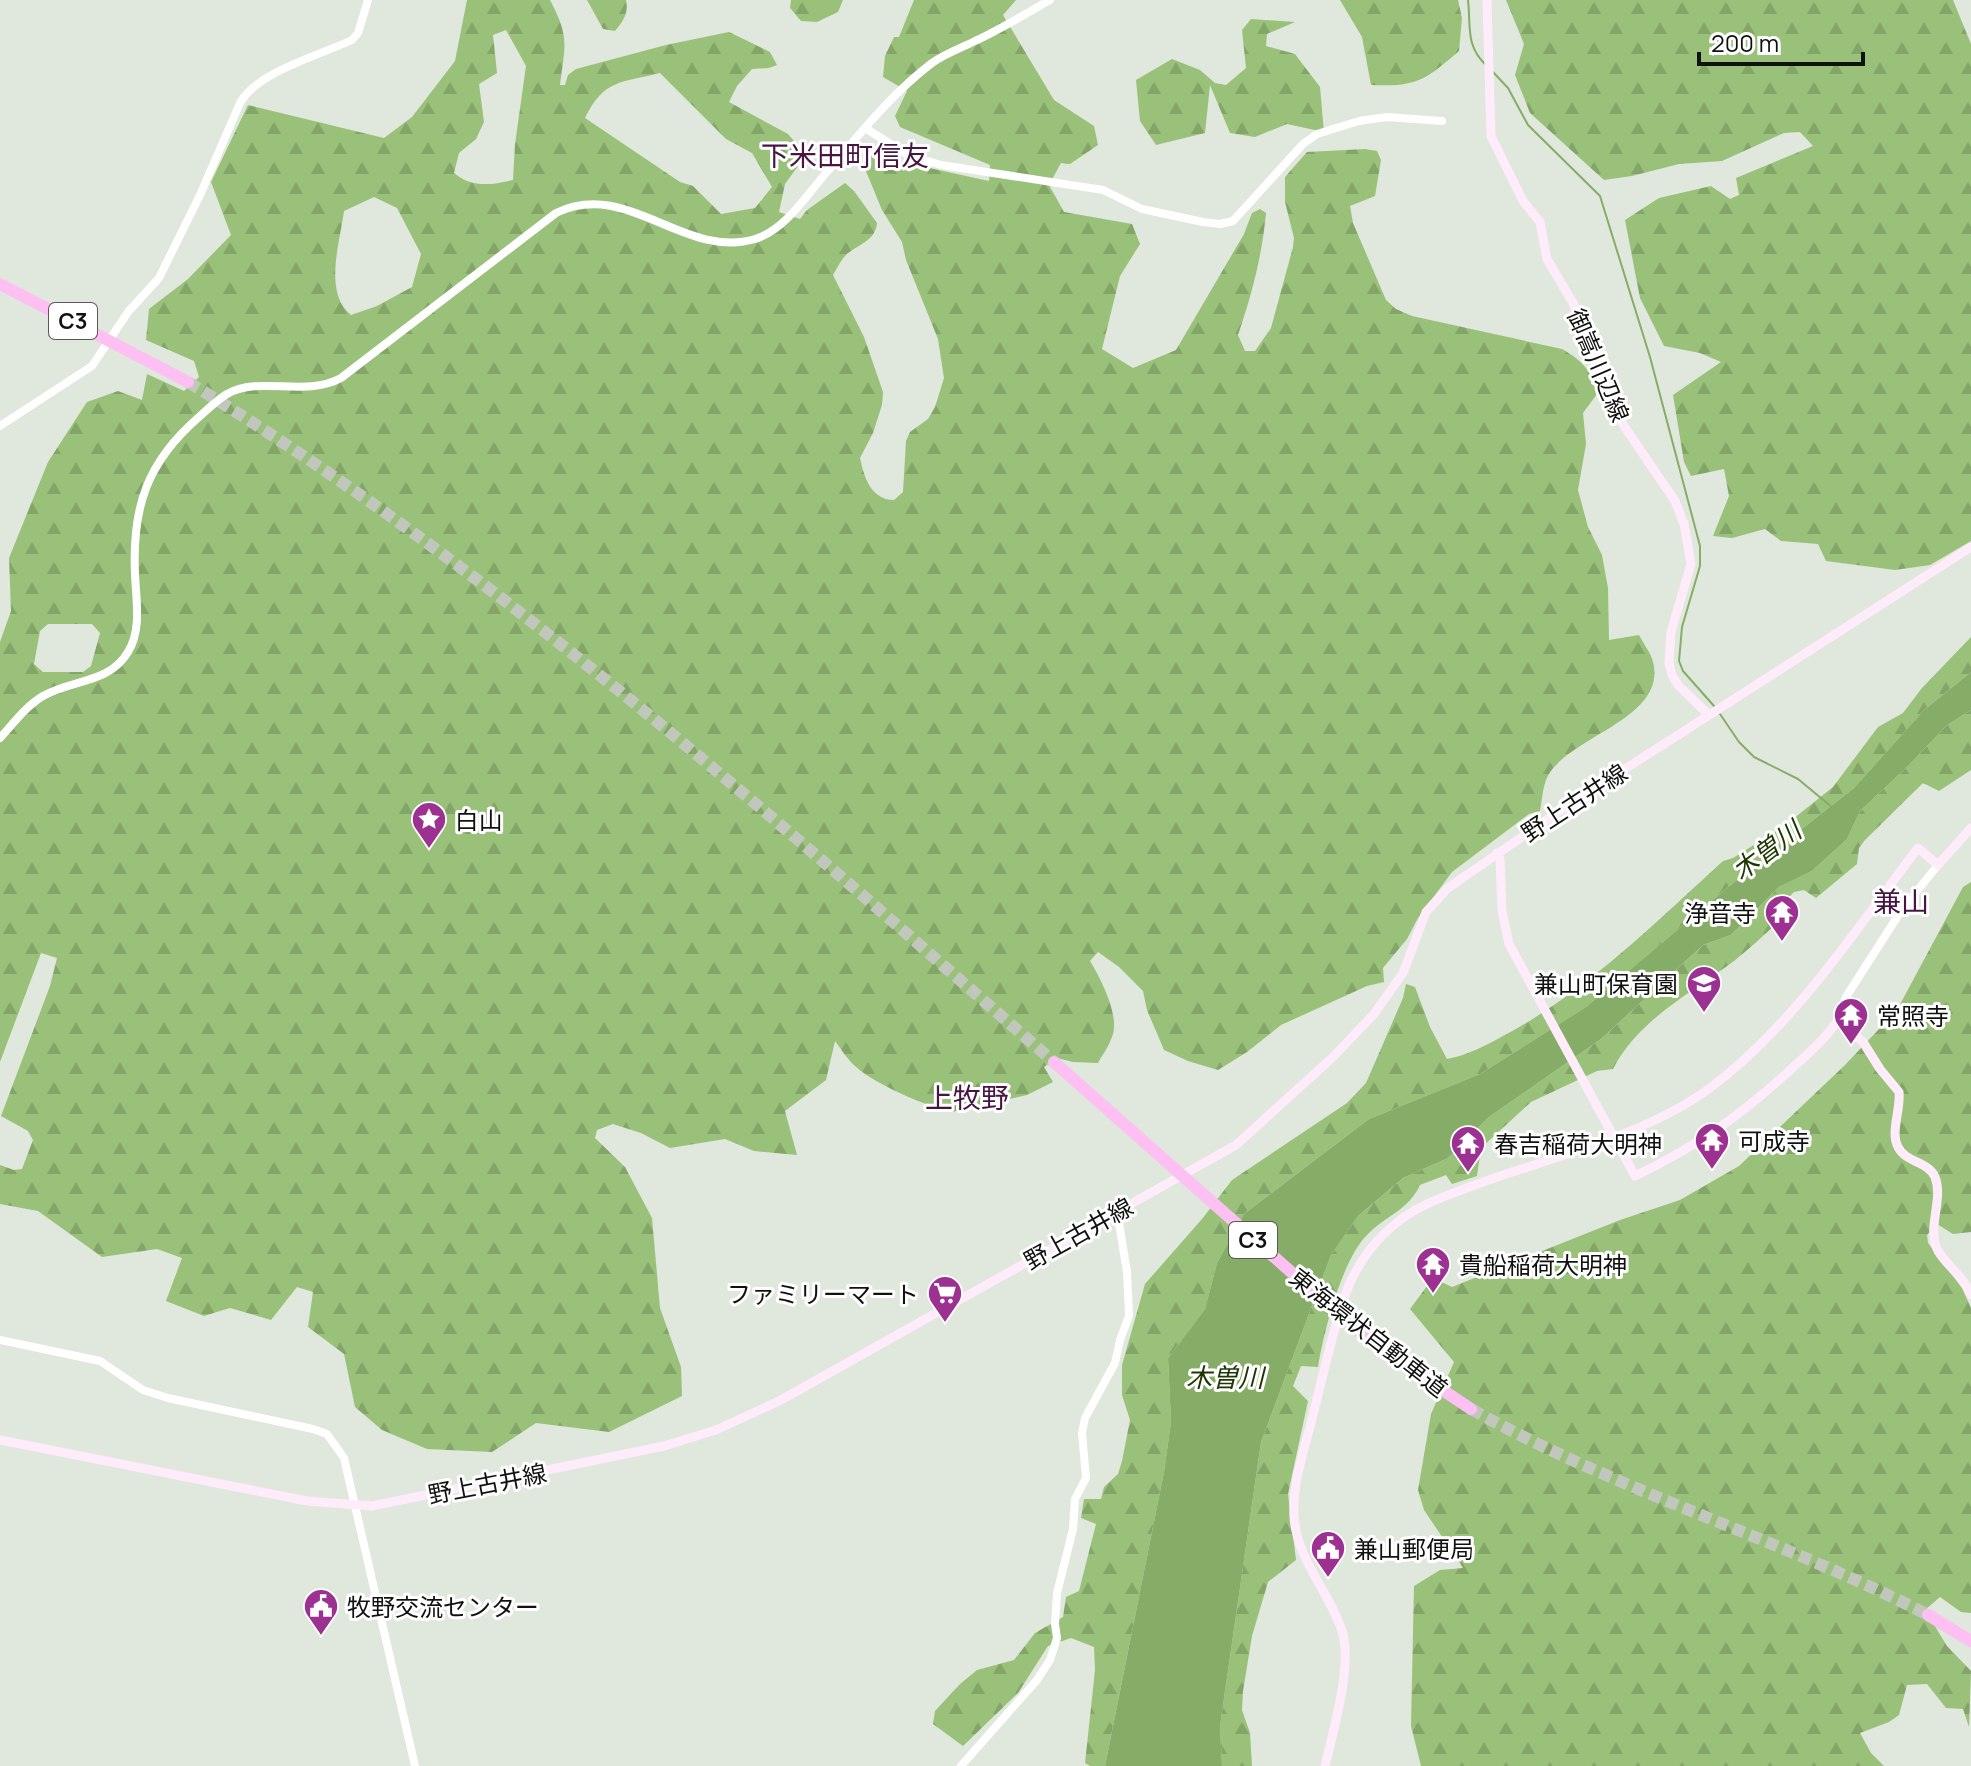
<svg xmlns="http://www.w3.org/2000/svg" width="1971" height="1766" viewBox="0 0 1971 1766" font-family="Manrope,'Noto Sans JP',sans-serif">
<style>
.forest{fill:url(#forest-firs);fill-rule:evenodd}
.water{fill:#86ad67}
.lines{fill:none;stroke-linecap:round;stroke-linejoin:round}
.stream{stroke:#86ad67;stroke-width:2}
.motorway-tunnel{stroke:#c1c7bd;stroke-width:12;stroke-dasharray:12 6;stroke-linecap:butt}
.tertiary{stroke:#fff;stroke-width:8}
.secondary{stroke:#ffecfb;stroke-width:9}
.motorway{stroke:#febff2;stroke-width:12}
.labels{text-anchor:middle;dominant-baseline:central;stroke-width:6;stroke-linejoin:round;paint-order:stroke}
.shield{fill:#fff;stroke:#585957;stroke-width:2}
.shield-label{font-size:22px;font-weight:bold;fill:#10120f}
.street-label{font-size:24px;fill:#10120f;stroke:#fff}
.poi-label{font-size:24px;fill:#10120f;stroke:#fff;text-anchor:start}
.water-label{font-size:26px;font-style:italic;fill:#1d3602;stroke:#fff}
.quarter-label{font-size:28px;fill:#481442;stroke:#fff}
</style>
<defs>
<pattern id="forest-firs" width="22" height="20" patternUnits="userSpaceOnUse" patternTransform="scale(2)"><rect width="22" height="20" fill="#99c17a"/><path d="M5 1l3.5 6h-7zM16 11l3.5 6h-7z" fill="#83a568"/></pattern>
</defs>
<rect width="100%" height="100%" fill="#e0e7dc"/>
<g class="forest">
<path d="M467,0h83c20,38 15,44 10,85h5l3,-10 8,-6 90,-24 63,-13 41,20 7,13 -8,3 -17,1 -15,17 -8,16 59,32 18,21 -21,29 -6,28 21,7 7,-9 38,-27 9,8 23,32c-2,20 -21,21 -33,34 -4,5 -8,13 -11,18l31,62 19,55 -1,13 -9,28 -13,25c4,19 11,42 34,42l9,-8 3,-51 4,-9 18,-13 7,-12 9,-29 -6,-39 -32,-79 -4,-18 -20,-32 -19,-46 2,-10 124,27 1,-16 -90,-38 -5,-11 12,-25 -24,-14 2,-21 9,-19h5l15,-37h102l-13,15 51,85 40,26 4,19 -28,19 -9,-1 -12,22 15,27 68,12 8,20 -20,32 -18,73 31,19 43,-18 68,-116 8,-21 8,-4 6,4c-4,43 -14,81 -28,122l7,16h10l16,-23 22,-81 1,-9 -9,-36v-25l22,-25 58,-3 12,2 4,9 -6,36 -25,10 3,17 33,77 10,9 16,7 150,33c22,13 28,20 35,45l-14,19 3,31 -8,46 10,37 14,28 6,33 1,52 30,-5c4,8 12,18 14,27 14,56 -80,73 -104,112 -6,9 -7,26 -9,37l-11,3 -77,58 -34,46 -11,21 -24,29 1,14 -17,4 -86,39 -34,27 -29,18 -30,-9 -24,-11 -17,-40 -4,-19 -24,-24 -21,-15 -8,9c10,16 29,53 23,73 -3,10 -10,20 -15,29l-25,-1 -16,-4 -13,9 9,15 -26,13 -75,17c-25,-5 -79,-29 -97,-46 -8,-7 -14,-17 -20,-25l-9,39 -41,31 12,44 -43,-4 -29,-12 -55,9 -29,-15 -28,-9 -16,6 -2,8 30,29 27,51 8,90 21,59 1,29 -73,36 -73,-9 -44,29 -65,-3 -45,-19 -27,-23 -11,-53 -36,-27 5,-35 -16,-5 -26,33 -41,-12 -26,8 -38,-15 16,-43 -25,-9 -55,8 -64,-46 -38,-7v-39l14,5 8,-1 11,-29 -5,-9 -27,-15 49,-130 7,-28 -16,-5 -41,109v-420l11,-31 -2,-53 39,-96 39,-60 31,-11 24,9 5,-26 37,17 15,-14 -5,-16 -48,-21 3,-31 39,-30 43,-44 -20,-53 37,-77 136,33 28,-21 43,-56zM506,30l20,36 -11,78 -2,36c-22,5 -41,8 -59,-7l5,-20 17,-14 8,-17 -5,-38 18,-11 -4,-38zM660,73l66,66 26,14 20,34 -17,21 -34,6 -28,-28 -13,-4 -95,-64c19,-39 36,-35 75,-45zM374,197l23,11 24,46 -9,33 -35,19 -26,9c-28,-22 -11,-73 -7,-104zM48,624h44l8,9 -9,33 -8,6h-40l-9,-8 6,-33z"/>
<path d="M587,0h39c3,12 -3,22 -11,31l-12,-2z"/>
<path d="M791,0h52l-5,12 -21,10 -16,-1 -11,-13z"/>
<path d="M1340,0h118l4,18 -3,33c-34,29 -41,36 -88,34l-9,-48z"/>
<path d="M1506,0h447l18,44v497l-41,24 -35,5 -69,-9 -8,-17 -37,-3 -16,-12 -33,9 -19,-2 16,-40 -5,-27 -33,7 -7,-14 -11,-67 48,-33 -21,-9 -36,-7 -24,-48 -15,-78 34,-22 52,-12 19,13 9,-4 -3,-17 77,-32 -13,-14 -16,1 -62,28 -43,3 -47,12 -28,4 -74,-67 -15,-38 9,-31z"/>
<path d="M1251,19l44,3 -28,12 -1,12 29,8 25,33 4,45 -37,-8 -32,13 -25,-4 -20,-48 -5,48 -49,12 -16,-24 -4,-41 36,-21 28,11 15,13 11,2 20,-17 -4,-38z"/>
<path d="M1971,637v35l-47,38 -70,78 -127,100 -141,119 -106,67 -111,45 -125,95 -27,49 -12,46 -37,49 3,64 -7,50 -59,294h-15l-5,-3 10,-93 -1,-23 -23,-9 -23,8 -30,47 -55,53 -30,-22 2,-13 25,-27 17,-14 37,-10 21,-27 28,-16 3,-20 13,-6 17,-67 -15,-6 3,-19h17l3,-12 14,-13 4,-13 8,-41 -8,-25v-30l23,-81 57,-65 30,-39 115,-77 19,-20 37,-85 3,-14 9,3 15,40 17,32c21,-4 38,-13 56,-23 83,-44 152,-113 220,-175l10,-3 50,-31 50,-40 45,-60 25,-14 19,-25z"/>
<path d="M1971,710v60l-32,21 -16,-8 -58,57 -6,8 -2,16 -41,34 -12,-8 -10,2 -16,16 -1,15c-14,13 -28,26 -43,38 -43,32 -96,59 -121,108l-16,2 -66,31 -50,46 -4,28 -25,8 -6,-9 -26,10c-12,26 -34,30 -53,50 -25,25 -43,96 -49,132l-17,-1 -8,20 15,15 -20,93 8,66 -28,22 -16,54 -9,55 -1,19 8,23 2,33h-30l-2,-40 41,-284 70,-187 27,-39 45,-38 45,-20 41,-41 112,-78 102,-94 28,-10 48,-48 33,-16 35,-32 13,-28 48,-45 38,-40z"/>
<path d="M1971,882v350l-18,2 -16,-10 -10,11 1,8 34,45 9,20v305l-10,-1 -21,-15 -15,13 22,36 24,25 -2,56 -6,-18 -17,-1 -19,-24 -20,1 -8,30 -10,7 -29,11 11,20 13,13h-463l-10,-40 3,-140 26,-16 23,-2 -39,-58 -6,-20 13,-76 23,-52 -44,-53 23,-31 19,9 168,-67 60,-20 59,-34 106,-101 52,-55 66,-123z"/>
</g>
<path class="water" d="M1971,672v38l-25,16 -38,40 -48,45 -13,28 -35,32 -33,16 -48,48 -28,10 -102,94 -112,78 -41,41 -45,20 -45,38 -27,39 -70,187 -41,284 2,40h-117l59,-294 7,-50 -3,-64 37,-49 12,-46 27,-49 125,-95 111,-45 106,-67 141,-119 127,-100 70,-78z"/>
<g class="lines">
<g class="stream">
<path d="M1468,0c3,25 -3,46 18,65"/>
<path d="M1493,72l15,16 20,37 72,71 50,161 50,189v20l-18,61 -3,34 4,10 31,35"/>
<path d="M1720,714l19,28 15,15 44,22 35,29"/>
</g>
<g class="motorway-tunnel">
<path d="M188,382c314,192 589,439 866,680"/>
<path d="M1471,1409c146,82 308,129 457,206"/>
</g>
<g class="tertiary">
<path d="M865,128l43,27 33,10 162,25 39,19 61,13 17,2 13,-3 70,-77 14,-10 42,-13 28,-4 55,4"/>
<path d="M0,426l92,-60 36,-54 31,-34 41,-83 40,-92c17,-31 80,-48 112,-63l6,-7 10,-33"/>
<path d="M0,738c13,-14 26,-32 43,-42 29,-17 66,-12 85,-44 14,-22 8,-53 7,-78 -3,-67 12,-112 64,-157 9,-8 18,-17 28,-23 34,-19 77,4 114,-16l215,-165c71,-35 128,47 199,26 30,-9 51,-43 71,-66 33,-38 65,-79 106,-110 12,-9 29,-15 43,-22 26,-12 50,-27 75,-41"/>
<path d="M1838,1020l8,-23 55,-86 37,-46"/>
<path d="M0,1340l100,21 43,29 25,8 145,31 14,5 17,24 71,308"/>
<path d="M961,1766l76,-86 13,-20 7,-22 -2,-14 2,-31 16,-64 2,-30 11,-21 -4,-45 3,-15 30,-55 5,-23 9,-24 -2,-44 -10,-61"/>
</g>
<g class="secondary">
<path d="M1487,0l4,136 32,65 17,21 7,37 26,44 34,91 17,32 51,75 9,23 7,40 -20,68 -2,31 3,12 6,10 31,30"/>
<path d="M1497,853l3,6 2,52 7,33 126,232c62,-30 101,-57 152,-103 17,-16 38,-33 51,-53l25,22 17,27 19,23c2,17 -9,40 -1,55 8,16 30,14 37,30 9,23 -9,51 3,74 10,16 26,26 33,44"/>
<path d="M0,1440l307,61 65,5 292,-60 52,-16 65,-30 455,-255 97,-88 41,-43 29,-41 23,-61 22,-24 110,-76 413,-265"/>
<path d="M1325,1766c8,-34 28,-102 17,-135 -13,-40 -45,-71 -48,-114 -2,-33 10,-66 18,-98 10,-40 19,-81 32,-121 12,-35 35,-66 68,-86 19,-12 42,-19 63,-27 76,-28 170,-49 235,-97 85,-64 144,-156 208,-240l20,17 33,-37"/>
</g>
<g class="motorway">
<path d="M0,284l188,98"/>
<path d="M1054,1062l298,264 38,29 81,54"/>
<path d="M1928,1615l43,26"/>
</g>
</g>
<defs>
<g id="sight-pin" transform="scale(1.8)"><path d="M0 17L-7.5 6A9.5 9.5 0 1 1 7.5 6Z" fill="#9d3191" stroke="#fff"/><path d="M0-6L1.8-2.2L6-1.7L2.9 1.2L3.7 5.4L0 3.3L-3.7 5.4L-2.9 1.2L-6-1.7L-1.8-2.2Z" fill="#fff"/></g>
<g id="temple-pin" transform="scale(1.8)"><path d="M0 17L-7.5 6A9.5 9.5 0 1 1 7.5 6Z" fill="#9d3191" stroke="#fff"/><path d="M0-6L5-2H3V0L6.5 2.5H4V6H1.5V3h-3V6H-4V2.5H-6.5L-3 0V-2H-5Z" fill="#fff"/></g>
<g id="school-pin" transform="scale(1.8)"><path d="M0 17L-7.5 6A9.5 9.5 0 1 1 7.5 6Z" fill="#9d3191" stroke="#fff"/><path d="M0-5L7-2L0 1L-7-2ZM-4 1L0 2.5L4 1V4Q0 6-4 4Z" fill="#fff"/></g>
<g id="supermarket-pin" transform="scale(1.8)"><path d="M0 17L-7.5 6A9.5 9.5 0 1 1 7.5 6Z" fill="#9d3191" stroke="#fff"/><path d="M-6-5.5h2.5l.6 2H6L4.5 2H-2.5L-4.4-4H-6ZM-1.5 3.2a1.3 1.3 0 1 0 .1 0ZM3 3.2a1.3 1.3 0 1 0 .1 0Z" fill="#fff"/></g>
<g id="civic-pin" transform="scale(1.8)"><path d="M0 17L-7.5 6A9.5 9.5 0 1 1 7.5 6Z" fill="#9d3191" stroke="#fff"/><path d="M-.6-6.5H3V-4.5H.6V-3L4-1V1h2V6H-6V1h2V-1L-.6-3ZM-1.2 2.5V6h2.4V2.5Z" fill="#fff"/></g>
</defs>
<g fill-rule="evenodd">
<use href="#sight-pin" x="429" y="819"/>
<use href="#temple-pin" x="1782" y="912"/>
<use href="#school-pin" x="1704" y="983"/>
<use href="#temple-pin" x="1851" y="1015"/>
<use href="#temple-pin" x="1712" y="1140"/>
<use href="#temple-pin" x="1468" y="1143"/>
<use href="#temple-pin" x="1433" y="1264"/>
<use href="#supermarket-pin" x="945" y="1293"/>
<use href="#civic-pin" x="1328" y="1548"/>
<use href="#civic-pin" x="321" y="1606"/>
</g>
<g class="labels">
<g class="shield">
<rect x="49" y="303" width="48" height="36" rx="6"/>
<rect x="1229" y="1222" width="48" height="36" rx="6"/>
</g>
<g class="shield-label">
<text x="73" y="321">C3</text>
<text x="1253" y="1240">C3</text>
</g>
<g class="street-label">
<text transform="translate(1599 365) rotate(67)">御嵩川辺線</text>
<text transform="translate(1574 802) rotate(-33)">野上古井線</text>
<text transform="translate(1078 1233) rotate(-29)">野上古井線</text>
<text transform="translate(1369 1332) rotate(38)">東海環状自動車道</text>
<text transform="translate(487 1483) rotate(-11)">野上古井線</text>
</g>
<g class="poi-label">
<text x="455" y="819">白山</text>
<text x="1756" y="912" text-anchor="end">浄音寺</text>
<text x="1678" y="983" text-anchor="end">兼山町保育園</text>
<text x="1877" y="1015">常照寺</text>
<text x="1738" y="1140">可成寺</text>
<text x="1494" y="1143">春吉稲荷大明神</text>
<text x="1459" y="1264">貴船稲荷大明神</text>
<text x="919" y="1293" text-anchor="end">ファミリーマート</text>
<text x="1354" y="1548">兼山郵便局</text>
<text x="347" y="1606">牧野交流センター</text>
</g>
<g class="water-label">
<text transform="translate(1766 850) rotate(-37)">木曽川</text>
<text x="1225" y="1377">木曽川</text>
</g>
<g class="quarter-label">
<text x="845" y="155">下米田町信友</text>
<text x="1901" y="901">兼山</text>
<text x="967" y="1097">上牧野</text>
</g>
</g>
<path d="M1699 52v12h164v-12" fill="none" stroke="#10120f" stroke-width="4"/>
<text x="1711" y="52" font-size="24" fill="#10120f" stroke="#ffffff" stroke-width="6" paint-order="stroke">200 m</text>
</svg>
